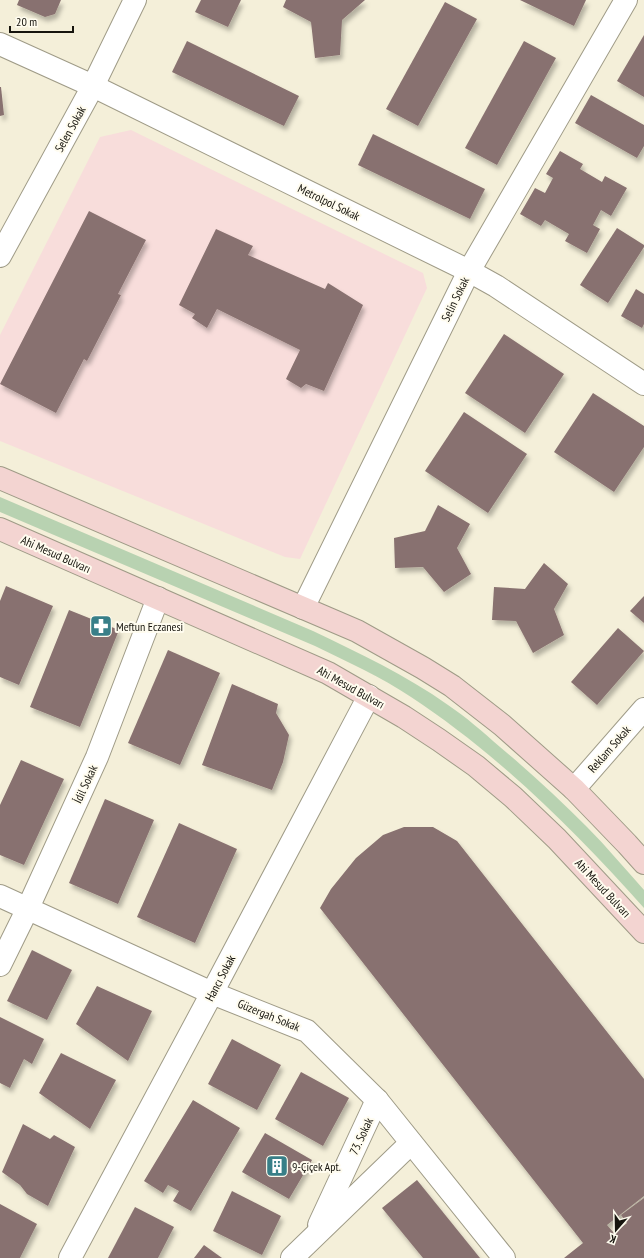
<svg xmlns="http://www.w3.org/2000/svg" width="644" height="1258" viewBox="0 0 644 1258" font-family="'PT Sans Narrow',sans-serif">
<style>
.education{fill:#f8dddb}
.green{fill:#b8d2b1}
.building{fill:#88716f;filter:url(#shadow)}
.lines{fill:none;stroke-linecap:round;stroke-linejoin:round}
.minor-casing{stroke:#9f9b87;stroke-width:24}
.secondary-casing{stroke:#9f9b87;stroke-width:24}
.minor{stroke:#fff;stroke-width:22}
.secondary{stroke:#f3d4d1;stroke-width:22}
.labels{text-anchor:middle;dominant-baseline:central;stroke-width:4;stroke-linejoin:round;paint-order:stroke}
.street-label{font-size:12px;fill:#16140d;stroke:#fffcef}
.poi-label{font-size:12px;fill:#16140d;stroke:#fffcef;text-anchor:start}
</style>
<defs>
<filter id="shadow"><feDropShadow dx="2.5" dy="4.5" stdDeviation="2" flood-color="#0004"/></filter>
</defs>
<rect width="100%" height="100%" fill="#f4efd9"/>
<path class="education" d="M131,130l292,143 4,15 -127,271 -15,-2 -285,-116v-106l100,-198z"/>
<path class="green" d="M0,497l313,134c46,22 93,44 135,74 18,12 35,27 52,42 30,25 59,52 87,80 20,20 38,42 57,63v18c-70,-78 -145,-153 -233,-211 -30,-20 -63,-35 -96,-51l-315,-134z"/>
<g class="building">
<path d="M19,0h42l-6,14 -10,3 -28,-12z"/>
<path d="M201,0h40l-13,27 -33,-15z"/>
<path d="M286,0h79l-23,20 -2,35 -25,3 -4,-36 -28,-15z"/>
<path d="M520,0h66l-12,26z"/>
<path d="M445,2l32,17 -59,107 -32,-17z"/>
<path d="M644,35v62l-27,-16z"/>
<path d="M187,41l112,55 -15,30 -112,-54z"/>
<path d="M524,41l32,17 -59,107 -32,-17z"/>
<path d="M0,87h1l3,28 -4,1z"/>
<path d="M591,95l53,30v21l-7,12 -62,-35z"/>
<path d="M373,134l112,55 -15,30 -112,-54z"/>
<path d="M560,151l23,13 -3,5 22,13 3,-6 22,12 -16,28 -10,-6 -8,15 7,4 -13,24 -22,-12 4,-7 -24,-14 -4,6 -21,-12 15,-26 10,5 8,-15 -7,-4z"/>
<path d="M89,211l57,29 -28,54 3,1 -34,66 -3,-2 -28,54 -56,-29z"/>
<path d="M617,228l27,17v2l-36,56 -28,-18z"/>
<path d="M216,229l37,17 -5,9 77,34 3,-6 35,22 -39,86 -18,-7 -5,4 -15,-9 14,-29 -83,-41 -10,19 -15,-10 3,-4 -16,-9z"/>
<path d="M636,289l8,5v30l-2,4 -21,-12z"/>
<path d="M504,334l60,40 -39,59 -60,-40z"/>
<path d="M593,393l51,33v21l-30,45 -60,-40z"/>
<path d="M464,412l63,42 -39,59 -63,-42z"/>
<path d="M438,505l32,19 -13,24 14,26 -27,18 -21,-25 -28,1 -1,-30 31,-7z"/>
<path d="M544,563l24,21 -14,25 10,26 -31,18 -17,-32 -24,-1 2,-33 31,2z"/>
<path d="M6,586l47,20 -34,79 -19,-8v-76z"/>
<path d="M644,596v27l-14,-12z"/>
<path d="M69,610l50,20 -39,97 -50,-20z"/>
<path d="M618,628l26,23 -47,54 -26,-23z"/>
<path d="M168,650l52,23 -40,92 -52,-22z"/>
<path d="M232,684l46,20 -2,9 13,22 -6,27 -11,28 -70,-25z"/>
<path d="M21,760l43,19 -40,86 -24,-10v-50z"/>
<path d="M105,799l49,21 -36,84 -49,-21z"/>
<path d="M179,823l58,26 -42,94 -58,-26z"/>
<path d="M404,827h29l24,14 187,238v117l-37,29 7,8 13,-10 -6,-8 23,-17v60h-80l19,-15 -263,-335 11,-19 25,-31 27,-23z"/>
<path d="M32,950l40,20 -25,50 -40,-19z"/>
<path d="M97,986l55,25 -24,50 -52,-37z"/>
<path d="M0,1017l44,22 -12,25 -8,-5 -14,29 -10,-5z"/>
<path d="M232,1039l49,26 -24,45 -49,-26z"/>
<path d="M61,1053l55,27 -26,49 -51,-36z"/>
<path d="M301,1072l48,26 -26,48 -48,-27z"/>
<path d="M193,1100l47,28 -49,83 -18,-10 6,-10 -11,-6 -5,8 -19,-12z"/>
<path d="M23,1124l27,15 4,-4 21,12 -27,59 -21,-12 -7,-9 -18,-13z"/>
<path d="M265,1133l47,27 -23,39 -47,-27z"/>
<path d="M417,1180l63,78h-57l-41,-50z"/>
<path d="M232,1191l49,25 -19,39 -49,-24z"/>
<path d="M0,1204l37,20 -17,34h-20z"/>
<path d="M135,1207l39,20 -16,31h-50z"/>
<path d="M204,1245l18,13h-28z"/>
</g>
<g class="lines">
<g class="minor-casing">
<g id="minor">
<path d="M0,44l93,42 376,185 27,15 148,98"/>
<path d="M0,256l93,-170 42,-86"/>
<path d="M303,608l166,-337 157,-271"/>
<path d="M574,789l70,-80"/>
<path d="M0,896l212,97 95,38 70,69 127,158"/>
<path d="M0,965l28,-57 69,-151 61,-159"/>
<path d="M319,1225l58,-125"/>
<path d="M70,1258l142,-265 157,-297"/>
<path d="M292,1258l119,-115"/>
</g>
</g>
<g class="secondary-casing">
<g id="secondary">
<path d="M0,478l357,153 66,37 29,18 50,39 72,64 53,55 17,19"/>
<path d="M0,529l328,144 76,44 35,23 37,26 37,31 44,42 87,93"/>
</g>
</g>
<use href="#minor" class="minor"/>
<use href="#secondary" class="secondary"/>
</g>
<defs>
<g id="pharmacy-square" transform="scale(1.15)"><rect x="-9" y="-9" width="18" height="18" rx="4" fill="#387f88" stroke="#fffcef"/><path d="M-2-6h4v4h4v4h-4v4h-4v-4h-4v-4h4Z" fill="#fff"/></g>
<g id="building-square" transform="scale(1.15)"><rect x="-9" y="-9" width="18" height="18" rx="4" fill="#387f88" stroke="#fffcef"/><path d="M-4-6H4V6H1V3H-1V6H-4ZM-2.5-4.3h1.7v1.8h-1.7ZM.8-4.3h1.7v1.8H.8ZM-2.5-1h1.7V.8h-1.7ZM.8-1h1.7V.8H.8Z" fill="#fff"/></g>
</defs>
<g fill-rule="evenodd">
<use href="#pharmacy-square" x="101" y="626"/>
<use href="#building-square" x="277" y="1166"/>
</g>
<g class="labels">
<g class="street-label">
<text transform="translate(70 129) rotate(-61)">Selen Sokak</text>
<text transform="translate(329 202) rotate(26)">Metrolpol Sokak</text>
<text transform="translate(455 299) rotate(-64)">Selin Sokak</text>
<text transform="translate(56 554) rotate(24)">Ahi Mesud Bulvarı</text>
<text transform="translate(351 687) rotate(29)">Ahi Mesud Bulvarı</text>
<text transform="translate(609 749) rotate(-49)">Reklam Sokak</text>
<text transform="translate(85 784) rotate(-65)">İdil Sokak</text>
<text transform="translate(603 888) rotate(47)">Ahi Mesud Bulvarı</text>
<text transform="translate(220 978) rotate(-62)">Hancı Sokak</text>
<text transform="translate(269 1015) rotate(22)">Güzergah Sokak</text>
<text transform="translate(361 1136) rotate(-65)">73. Sokak</text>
</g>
<g class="poi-label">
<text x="116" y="626">Meftun Eczanesi</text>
<text x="292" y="1166">9-Çiçek Apt.</text>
</g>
</g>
<g transform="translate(616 1230) rotate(200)" stroke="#fffcef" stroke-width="3" paint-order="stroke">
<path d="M0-3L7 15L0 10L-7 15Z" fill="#16140d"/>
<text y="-6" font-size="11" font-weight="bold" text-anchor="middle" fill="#16140d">K</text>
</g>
<path d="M10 26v6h63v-6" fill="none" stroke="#16140d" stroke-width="2"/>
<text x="16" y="26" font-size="12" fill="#16140d" stroke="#fffcef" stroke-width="3" paint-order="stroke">20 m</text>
</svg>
